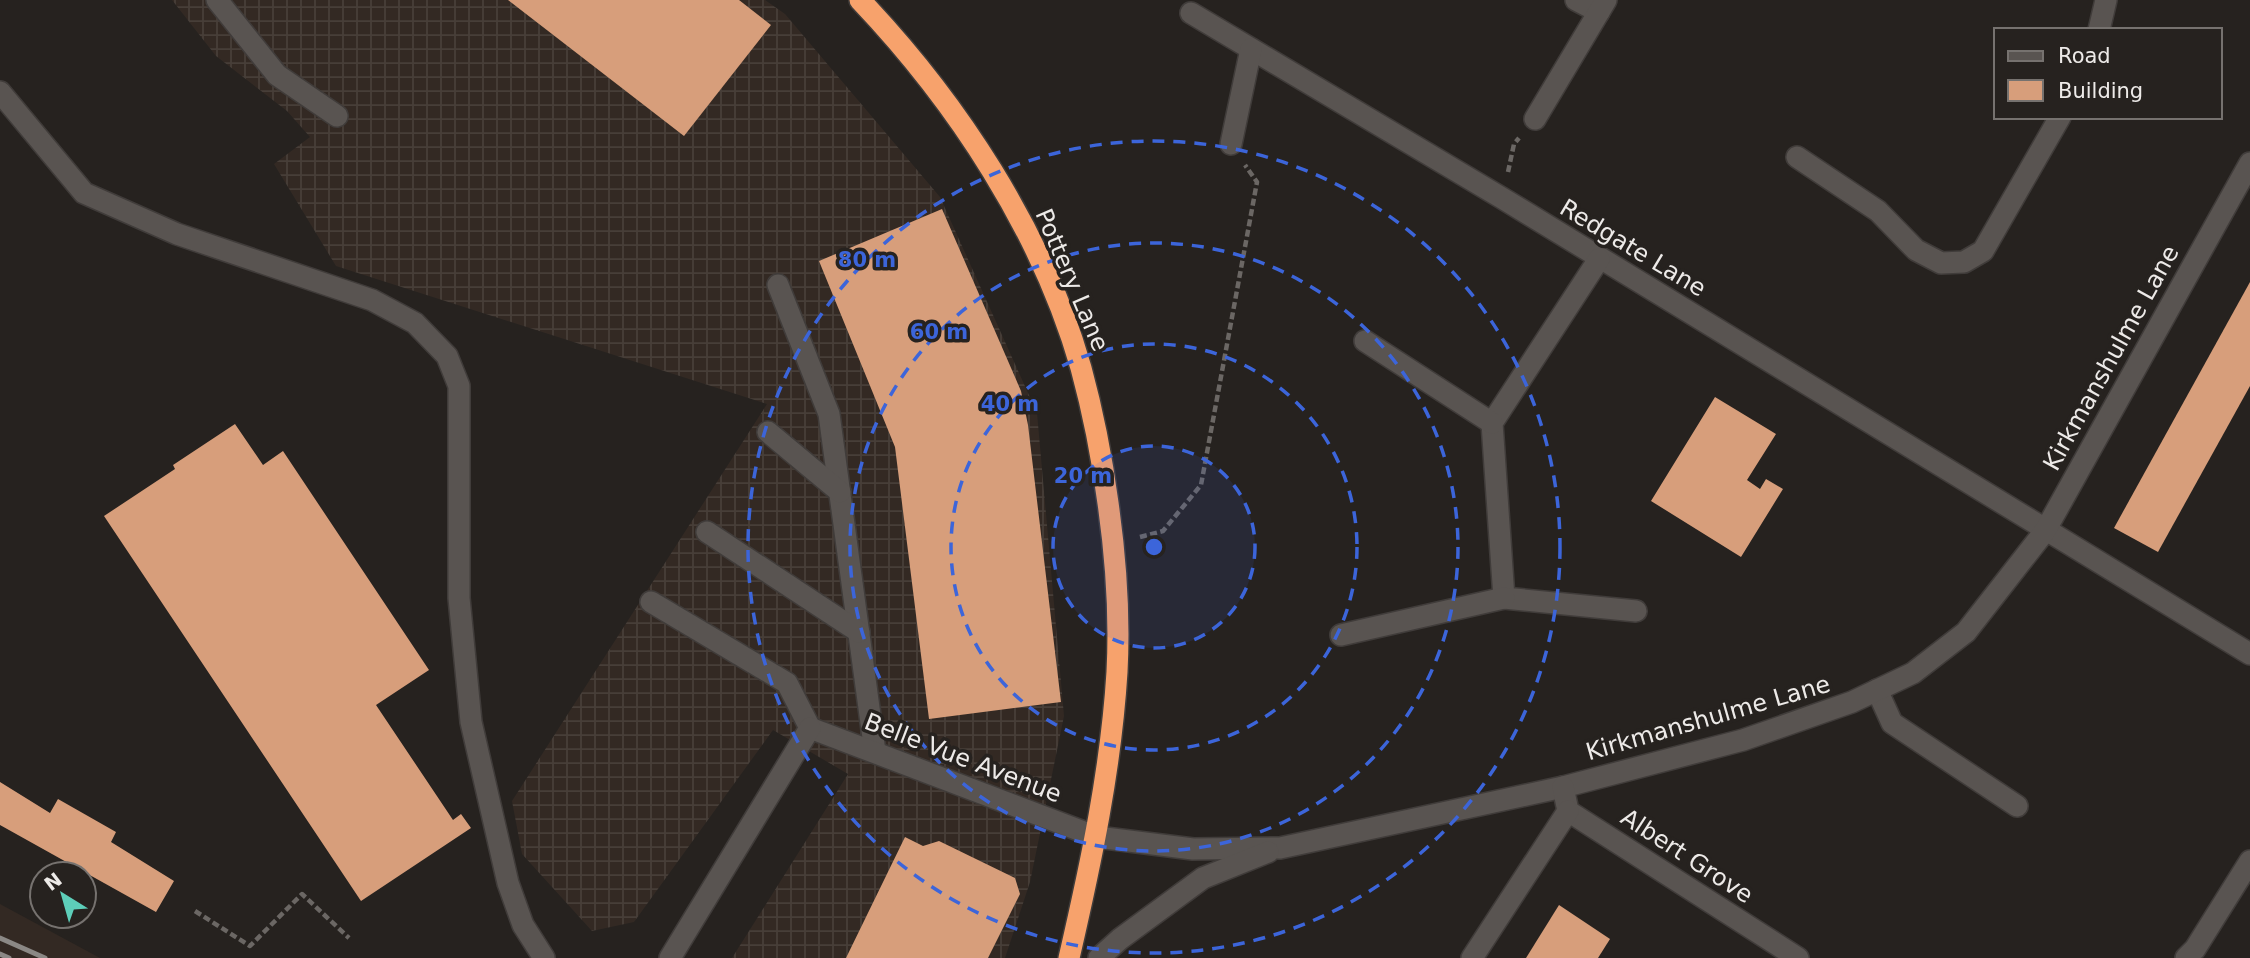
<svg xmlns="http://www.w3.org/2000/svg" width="2250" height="958" viewBox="0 0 2250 958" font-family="'DejaVu Sans',sans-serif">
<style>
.built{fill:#332923}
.industrial{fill:url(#industrial-grid)}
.building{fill:#d79e7b}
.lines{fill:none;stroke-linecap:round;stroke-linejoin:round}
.minor-casing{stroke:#403c3a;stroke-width:24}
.highway-casing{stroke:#403c3a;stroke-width:24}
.path{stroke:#6b6764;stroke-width:4.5;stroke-dasharray:7 3.5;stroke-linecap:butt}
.minor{stroke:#595451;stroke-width:21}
.highway{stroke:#f7a26c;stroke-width:21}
.rail{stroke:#8b8885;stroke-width:5}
.ring{fill:none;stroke:#3c65da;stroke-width:3.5;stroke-dasharray:12 9}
.labels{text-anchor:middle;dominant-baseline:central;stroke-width:7;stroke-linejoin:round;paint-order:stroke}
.street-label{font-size:24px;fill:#edeae8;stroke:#26221f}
.centre{fill:#3c65da;stroke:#26221f;stroke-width:3.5}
.ring-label{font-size:21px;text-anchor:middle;font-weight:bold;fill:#3c65da;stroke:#26221f;stroke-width:7;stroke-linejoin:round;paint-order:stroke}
</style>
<defs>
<pattern id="industrial-grid" width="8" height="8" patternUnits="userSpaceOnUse" patternTransform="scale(1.75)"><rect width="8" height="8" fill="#332923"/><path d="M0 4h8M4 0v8" fill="none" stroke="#473e38"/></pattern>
</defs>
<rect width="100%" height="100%" fill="#26221f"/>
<path class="built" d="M0,904l100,54h-100z"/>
<path class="industrial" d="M172,0h593l20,14 155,183 97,216 27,303 -34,166 -25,76h-273l116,-184 -75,-44 -139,192 -42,9 -70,-77 -10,-53 255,-397 -431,-138 -62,-102 36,-27 -23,-26 -71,-55z"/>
<g class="building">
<path d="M508,0h231l32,25 -87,111z"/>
<path d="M942,209l79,182 7,34 33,277 -132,17 -34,-272 -76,-186z"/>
<path d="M2250,282v104l-92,166 -44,-24z"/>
<path d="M1715,397l61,37 -29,46 13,9 6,-10 17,10 -42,68 -90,-56z"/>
<path d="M235,424l28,41 20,-14 146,219 -53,35 77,115 8,-6 10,14 -110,73 -257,-385 71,-47 -2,-4z"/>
<path d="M0,782l50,31 8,-14 58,33 -5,10 63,39 -18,31 -156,-87z"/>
<path d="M905,837l18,9 16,-5 76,37 5,16 -32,64h-142z"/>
<path d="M1559,905l51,34 -12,19h-72z"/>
</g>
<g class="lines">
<g class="minor-casing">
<g id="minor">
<path d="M217,0l60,75 60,41"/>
<path d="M1576,0l23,12"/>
<path d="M1191,13l311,185 748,456"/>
<path d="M2099,30l7,-30"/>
<path d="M0,92l84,101 93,41 195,66 43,23 32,33 12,30v212l12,124 37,161 15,42 21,33"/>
<path d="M1535,119l71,-119"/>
<path d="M1231,144l20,-95"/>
<path d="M1797,157l81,54 38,39 25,13 23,-1 19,-11 77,-134"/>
<path d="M1599,259l-107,164 12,175 132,13"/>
<path d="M778,285l51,129 46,338"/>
<path d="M1365,341l127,82"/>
<path d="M768,432l72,60"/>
<path d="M707,532l152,100"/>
<path d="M651,602l136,81 23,45"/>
<path d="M1341,635l163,-37"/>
<path d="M1877,690l15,33 125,83"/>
<path d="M810,728l287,109 96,12 87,-1 283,-61 180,-47 109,-38 61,-29 53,-41 79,-101 205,-368"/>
<path d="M1563,787l5,24 230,147"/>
<path d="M670,958l140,-230"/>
<path d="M1099,958l21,-19 83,-61 65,-26"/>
<path d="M1472,958l96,-147"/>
<path d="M2186,958l9,-9 55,-88"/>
</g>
</g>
<g class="highway-casing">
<path id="highway" d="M860,0c97,102 182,231 221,368 12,44 21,90 27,135 8,56 12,112 9,169 -6,97 -26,191 -48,286"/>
</g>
<g class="path">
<path d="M1508,172l6,-28 5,-6"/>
<path d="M1140,537l23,-6 38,-46 56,-303 -12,-17"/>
<path d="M195,911l55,35 52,-52 47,44"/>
</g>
<use href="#minor" class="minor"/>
<use href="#highway" class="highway"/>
<g class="rail">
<path d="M0,938l45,20"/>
<path d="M0,954l9,4"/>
</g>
</g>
<circle cx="1154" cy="547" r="101" fill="#3c65da" fill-opacity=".12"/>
<g class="ring">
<circle cx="1154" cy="547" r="101"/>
<circle cx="1154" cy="547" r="203"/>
<circle cx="1154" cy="547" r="304"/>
<circle cx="1154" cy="547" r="406"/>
</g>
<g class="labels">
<g class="street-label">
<text transform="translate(1633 248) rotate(31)">Redgate Lane</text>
<text transform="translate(1072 280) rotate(67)">Pottery Lane</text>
<text transform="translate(2111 358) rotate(-61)">Kirkmanshulme Lane</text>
<text transform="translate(1708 718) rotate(-16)">Kirkmanshulme Lane</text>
<text transform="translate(963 758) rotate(21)">Belle Vue Avenue</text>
<text transform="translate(1687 856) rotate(33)">Albert Grove</text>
</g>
</g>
<circle cx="1154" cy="547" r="10" class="centre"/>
<g class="ring-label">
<text x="867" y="267">80 m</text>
<text x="939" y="339">60 m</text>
<text x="1010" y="411">40 m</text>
<text x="1083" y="483">20 m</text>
</g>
<rect x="1994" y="28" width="228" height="91" fill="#26221f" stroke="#76726f" stroke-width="2"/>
<rect x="2008" y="51" width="35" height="10" fill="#595451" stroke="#76726f" stroke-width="2"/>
<text x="2058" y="63" font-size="21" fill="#edeae8">Road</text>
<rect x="2008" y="80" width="35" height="21" fill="#d79e7b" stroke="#76726f" stroke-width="2"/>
<text x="2058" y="98" font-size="21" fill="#edeae8">Building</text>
<g transform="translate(63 895) rotate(323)"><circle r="33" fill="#26221f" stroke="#76726f" stroke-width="2"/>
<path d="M0-5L12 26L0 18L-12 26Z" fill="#5dceb9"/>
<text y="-10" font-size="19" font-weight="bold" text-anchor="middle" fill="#edeae8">N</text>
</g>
</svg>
